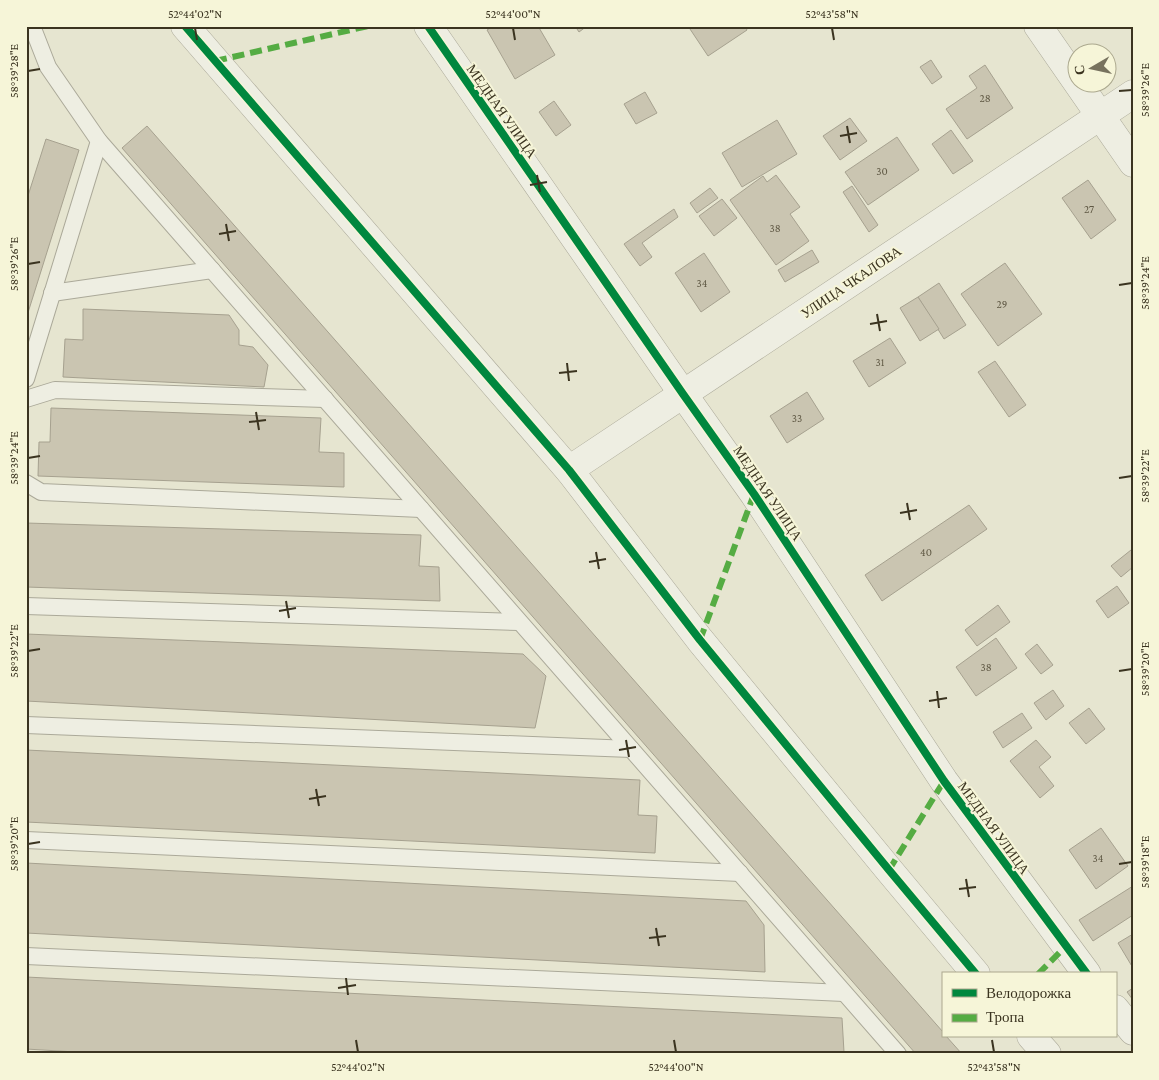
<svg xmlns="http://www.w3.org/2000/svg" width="1159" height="1080" viewBox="0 0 1159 1080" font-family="'Crimson Pro',serif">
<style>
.building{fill:#cac5b1;stroke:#a6a18f}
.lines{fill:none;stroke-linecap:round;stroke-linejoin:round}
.lane-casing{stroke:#aba999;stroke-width:18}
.street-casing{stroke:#aba999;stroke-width:29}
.lane{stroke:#eeeee2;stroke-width:16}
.street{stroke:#eeeee2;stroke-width:28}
.quiet{stroke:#55ac43;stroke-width:6;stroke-dasharray:12 6;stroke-linecap:butt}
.cycleway-casing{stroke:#f6f5d8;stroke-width:11}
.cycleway{stroke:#00873e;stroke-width:8}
.ticks{fill:none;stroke:#3b3420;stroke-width:2}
.labels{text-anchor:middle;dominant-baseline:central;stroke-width:4;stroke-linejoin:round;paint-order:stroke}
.number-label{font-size:11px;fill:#5f5844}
.street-label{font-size:14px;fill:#3b3420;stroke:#f6f5d8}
.neatline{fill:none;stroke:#3b3420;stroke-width:2}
.ticks-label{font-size:12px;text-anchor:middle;fill:#3b3420}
</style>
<rect width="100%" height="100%" fill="#e6e5d0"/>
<g class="building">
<path d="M493,26h45l17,29 -40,24 -28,-49z"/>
<path d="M575,26h12l-8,6z"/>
<path d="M688,26h57l2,4 -39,26z"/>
<path d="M931,60l11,17 -10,7 -12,-17z"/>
<path d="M985,65l28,43 -46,31 -21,-30 31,-21 -8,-12z"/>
<path d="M645,92l12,21 -21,11 -12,-20z"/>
<path d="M554,101l17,24 -15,11 -17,-24z"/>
<path d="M850,118l17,23 -27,19 -17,-24z"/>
<path d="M777,120l20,34 -55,33 -20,-34z"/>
<path d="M147,126l796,906v4h3l16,18h-46l-794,-906z"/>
<path d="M951,130l22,31 -20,13 -21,-30z"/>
<path d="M897,137l22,33 -51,35 -23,-33z"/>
<path d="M46,139l33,11 -53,169v-117z"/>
<path d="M776,175l24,32 -10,7 19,27 -33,24 -46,-65 33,-24 4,6z"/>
<path d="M1088,180l28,40 -25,19 -29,-41z"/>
<path d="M852,186l26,39 -9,7 -26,-40z"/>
<path d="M710,188l8,10 -21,15 -7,-10z"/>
<path d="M722,199l15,19 -23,18 -15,-20z"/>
<path d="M674,209l4,8 -36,26 10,14 -12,9 -16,-22z"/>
<path d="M812,250l7,12 -34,20 -7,-12z"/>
<path d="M704,253l26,39 -29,20 -26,-39z"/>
<path d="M1005,263l37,51 -44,32 -37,-52z"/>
<path d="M939,283l27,42 -22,14 -26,-42z"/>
<path d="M918,297l21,32 -19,12 -20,-33z"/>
<path d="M83,309l146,6 10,15v15l14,2 15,18 -4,22 -201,-10 2,-38 18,1z"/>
<path d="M890,338l16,25 -37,24 -16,-26z"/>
<path d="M995,361l31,44 -17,12 -31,-45z"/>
<path d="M807,392l17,27 -37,24 -17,-27z"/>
<path d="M51,408l270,10 -2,34 25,1v34l-306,-11 1,-34h11z"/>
<path d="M969,505l18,24 -105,72 -17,-26z"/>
<path d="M26,523l395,12 -2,31 20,1 1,34 -414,-14z"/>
<path d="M1131,550l2,2v15l-12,10 -10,-11z"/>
<path d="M1117,586l12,17 -21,15 -12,-17z"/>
<path d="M998,605l12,17 -33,24 -12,-16z"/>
<path d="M26,634l497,20 23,22 -11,52 -509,-27z"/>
<path d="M996,638l21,30 -41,28 -20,-29z"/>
<path d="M1037,644l16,21 -12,9 -16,-20z"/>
<path d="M1053,690l11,16 -18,14 -12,-17z"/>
<path d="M1089,708l16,21 -19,15 -17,-21z"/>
<path d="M1022,713l10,15 -29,20 -10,-16z"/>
<path d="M1036,740l15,17 -12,10 15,19 -14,12 -30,-37z"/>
<path d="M26,750l614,30 -2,35 19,1 -2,37 -629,-31z"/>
<path d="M1101,828l27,38 -32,23 -27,-39z"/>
<path d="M26,863l720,38 18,24 1,47 -739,-39z"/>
<path d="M1133,886v29l-40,26 -14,-21z"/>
<path d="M1133,934v34l-15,-25z"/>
<path d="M26,977l816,41 2,34 3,2h-738l-83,-5z"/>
<path d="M1133,988v12l-6,-8z"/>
</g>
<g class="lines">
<g class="lane-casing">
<g id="lane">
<path d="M32,26l16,41 51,74 799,913"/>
<path d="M52,293l160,-23"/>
<path d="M26,379l73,-238"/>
<path d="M26,399l29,-9 270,9"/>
<path d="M26,483l15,9 380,17"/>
<path d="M26,606l493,16"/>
<path d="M26,725l605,24"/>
<path d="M26,840l714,33"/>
<path d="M26,956l818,37"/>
</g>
</g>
<g class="street-casing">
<g id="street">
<path d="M185,26l384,444 131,170 189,230 87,104"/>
<path d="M428,26l255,368 71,100 190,287 143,193"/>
<path d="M1038,26l95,137"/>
<path d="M569,470l564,-376"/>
<path d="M1115,1009l18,22"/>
<path d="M1031,1036l16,18"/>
</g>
</g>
<use href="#lane" class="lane"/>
<use href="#street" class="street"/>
<g class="quiet">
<path d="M215,61l153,-35"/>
<path d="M700,640l54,-146"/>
<path d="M889,870l55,-89"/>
<path d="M1038,974l28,-28"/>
</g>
<g class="cycleway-casing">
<g id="cycleway">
<path d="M185,26l384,444 131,170 189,230 87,104"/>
<path d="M428,26l255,368 71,100 190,287 143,193"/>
</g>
</g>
<use href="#cycleway" class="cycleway"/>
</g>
<path class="ticks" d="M195,28l2,12M513,28l2,12M832,28l2,12M28,71l12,-2M1119,91l13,-1M847,126l3,17M840,136l17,-3M537,175l3,17M530,185l17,-3M226,224l3,17M219,234l17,-3M28,264l12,-2M1119,285l13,-2M877,314l3,17M870,324l17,-3M567,363l2,18M559,373l18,-2M256,412l3,18M249,422l17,-2M28,458l12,-2M1119,478l13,-2M907,503l3,17M900,513l17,-3M596,552l3,17M589,562l17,-3M286,601l3,17M279,611l17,-3M28,651l12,-2M1119,671l13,-2M937,691l2,17M929,701l18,-3M626,740l3,17M619,750l17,-3M316,789l3,17M309,799l17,-3M28,844l12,-2M1119,864l13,-2M966,879l3,18M959,889l17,-2M656,928l3,18M649,938l17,-2M346,978l2,17M338,988l18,-3M356,1040l2,12M674,1040l2,12M992,1040l2,12"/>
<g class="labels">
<g class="number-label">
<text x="985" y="98">28</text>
<text x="882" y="171">30</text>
<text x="1089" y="209">27</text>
<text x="775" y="228">38</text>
<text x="702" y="283">34</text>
<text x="1002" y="304">29</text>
<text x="880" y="362">31</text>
<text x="797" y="418">33</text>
<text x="926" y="552">40</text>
<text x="986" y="667">38</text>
<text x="1098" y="858">34</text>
</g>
<g class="street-label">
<text transform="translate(502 111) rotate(55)">МЕДНАЯ УЛИЦА</text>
<text transform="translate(851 282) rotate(-34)">УЛИЦА ЧКАЛОВА</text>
<text transform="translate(768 493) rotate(56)">МЕДНАЯ УЛИЦА</text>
<text transform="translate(994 828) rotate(54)">МЕДНАЯ УЛИЦА</text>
</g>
</g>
<rect width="1159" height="1080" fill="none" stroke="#f6f5d8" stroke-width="55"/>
<rect x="942" y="972" width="175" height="65" fill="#f6f5d8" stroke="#aba88e"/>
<rect x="952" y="989" width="25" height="8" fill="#00873e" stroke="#aba88e"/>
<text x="986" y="998" font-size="15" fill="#3b3420">Велодорожка</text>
<rect x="952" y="1014" width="25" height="8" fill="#55ac43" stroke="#aba88e"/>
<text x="986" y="1022" font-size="15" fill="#3b3420">Тропа</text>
<g transform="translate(1092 68) rotate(261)"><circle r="24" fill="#f6f5d8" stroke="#aba88e"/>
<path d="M0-4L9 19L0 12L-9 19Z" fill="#77725e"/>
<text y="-8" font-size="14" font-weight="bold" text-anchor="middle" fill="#3b3420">С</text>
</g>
<rect x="28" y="28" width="1104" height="1024" class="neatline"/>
<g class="ticks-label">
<text x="195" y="18">52°44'02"N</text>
<text x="513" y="18">52°44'00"N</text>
<text x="832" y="18">52°43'58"N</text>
<text transform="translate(14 71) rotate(-90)" y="4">58°39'28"E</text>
<text transform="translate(1145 90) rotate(-90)" y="4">58°39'26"E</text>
<text transform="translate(14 264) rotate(-90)" y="4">58°39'26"E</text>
<text transform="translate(1145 283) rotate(-90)" y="4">58°39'24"E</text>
<text transform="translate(14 458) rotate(-90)" y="4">58°39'24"E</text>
<text transform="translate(1145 476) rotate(-90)" y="4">58°39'22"E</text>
<text transform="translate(14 651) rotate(-90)" y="4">58°39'22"E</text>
<text transform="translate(1145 669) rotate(-90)" y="4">58°39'20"E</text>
<text transform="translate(14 844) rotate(-90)" y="4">58°39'20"E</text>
<text transform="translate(1145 862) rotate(-90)" y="4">58°39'18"E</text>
<text x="358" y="1071">52°44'02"N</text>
<text x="676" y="1071">52°44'00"N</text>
<text x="994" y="1071">52°43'58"N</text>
</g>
</svg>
